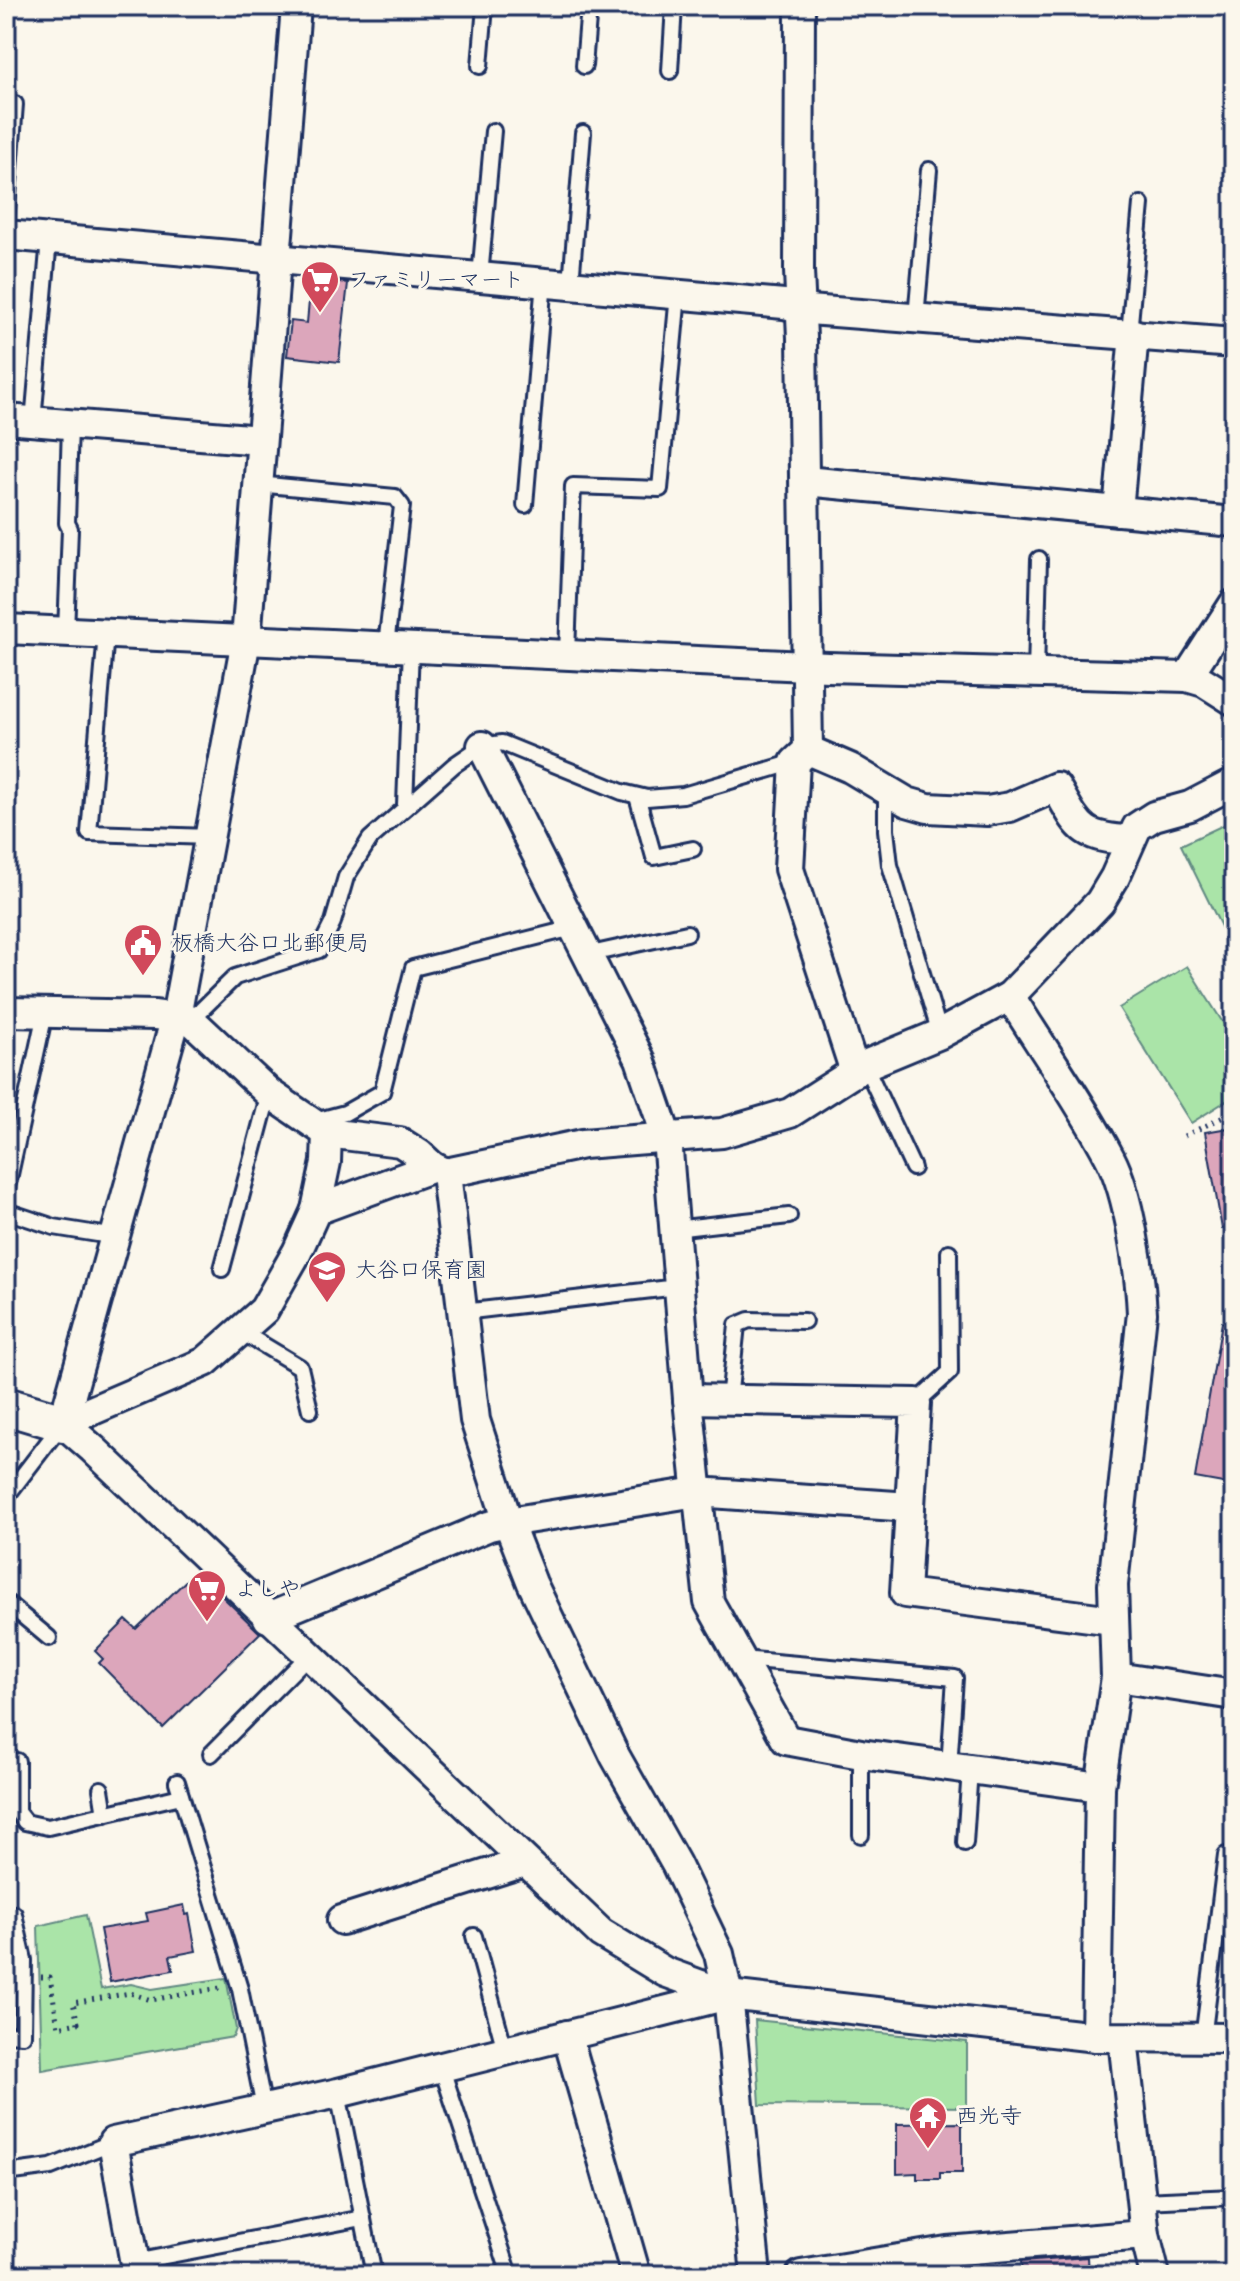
<svg xmlns="http://www.w3.org/2000/svg" width="1240" height="2281" viewBox="0 0 1240 2281" font-family="'Comic Neue','Klee One',sans-serif">
<style>
.green{fill:#aae4a8;stroke:#628a83;stroke-width:2}
.building{fill:#dca6bb;stroke:#1b2f5e;stroke-width:2}
.lines{fill:none;stroke-linecap:round;stroke-linejoin:round}
.service-casing{stroke:#1b2f5e;stroke-width:20}
.minor-casing{stroke:#1b2f5e;stroke-width:34}
.tertiary-casing{stroke:#1b2f5e;stroke-width:42}
.path{stroke:#1b2f5e;stroke-width:5;stroke-dasharray:2 6;stroke-linecap:butt}
.service{stroke:#fbf7ec;stroke-width:14}
.minor{stroke:#fbf7ec;stroke-width:28}
.tertiary{stroke:#fbf7ec;stroke-width:36}
.labels{text-anchor:middle;dominant-baseline:central;stroke-width:6;stroke-linejoin:round;paint-order:stroke}
.poi-label{font-size:22px;fill:#1b2f5e;stroke:#fbf7ec;text-anchor:start}
</style>
<rect width="100%" height="100%" fill="#fbf7ec"/>
<filter id="ink" filterUnits="userSpaceOnUse"><feTurbulence type="fractalNoise" baseFrequency=".0125" numOctaves="2"/><feDisplacementMap in="SourceGraphic" scale="16" xChannelSelector="R" yChannelSelector="G"/><feConvolveMatrix kernelMatrix="1 2 1 2 8 2 1 2 1" color-interpolation-filters="sRGB"/></filter>
<g filter="url(#ink)">
<g class="green">
<path d="M1234,820v133l-53,-108z"/>
<path d="M1187,966l47,74v56l-43,27 -72,-115z"/>
<path d="M86,1915l15,74 30,-5 21,5 74,-11 10,51 -3,8 -191,33 -4,-144z"/>
<path d="M755,2020l212,22v65l-207,-2z"/>
</g>
<g class="building">
<path d="M311,279l37,4 -9,79 -52,-6 4,-35 16,2z"/>
<path d="M1234,1127v101l-12,1 -17,-97z"/>
<path d="M1222,1322l12,1v162l-39,-7z"/>
<path d="M196,1571l64,62 -97,95 -64,-65 4,-4 -8,-8 31,-31 10,9z"/>
<path d="M184,1905l2,10 3,-1 7,37 -26,5 3,14 -63,12 -10,-53 48,-8 -2,-8z"/>
<path d="M962,2123v50h-22v6h-23v-6l-20,1v-50z"/>
<path d="M1088,2257l1,18h-67l-1,-13z"/>
</g>
<g class="lines">
<g class="service-casing">
<g id="service">
<path d="M480,66l5,-60"/>
<path d="M584,66l5,-60"/>
<path d="M670,71l4,-65"/>
<path d="M6,223l9,-119"/>
<path d="M480,277l13,-146"/>
<path d="M571,284l12,-151"/>
<path d="M916,318l13,-148"/>
<path d="M1129,334l12,-130"/>
<path d="M33,422l16,-183"/>
<path d="M257,484l138,13 7,9 -16,140"/>
<path d="M525,505l19,-224"/>
<path d="M66,632l4,-103 -3,-6 3,-98"/>
<path d="M106,633l-17,200 121,4"/>
<path d="M567,654l6,-168 87,3 18,-195"/>
<path d="M1036,673l3,-114"/>
<path d="M886,790v40l4,35 50,169"/>
<path d="M637,796l17,61 39,-8"/>
<path d="M405,805l6,-158"/>
<path d="M586,955l101,-22"/>
<path d="M191,1020l44,-43 84,-27 14,-28 13,-45 24,-38 84,-74 28,-19 20,-3 120,49 25,6 36,-3 112,-33"/>
<path d="M865,1065l48,103"/>
<path d="M311,1122l34,-9 37,-21 31,-124 160,-40"/>
<path d="M6,1193l39,-180"/>
<path d="M6,1211l48,16 62,10"/>
<path d="M674,1229l115,-13"/>
<path d="M222,1269l47,-176"/>
<path d="M463,1312l215,-25"/>
<path d="M240,1331l60,36 10,43"/>
<path d="M729,1400l8,-75 12,-5 55,1"/>
<path d="M916,1403l34,-31 -1,-120"/>
<path d="M6,1497l56,-73"/>
<path d="M6,1602l43,36"/>
<path d="M741,1659l214,19 -6,89"/>
<path d="M211,1754l97,-98"/>
<path d="M861,1754v81"/>
<path d="M17,1761v51l8,10 23,5 133,-31"/>
<path d="M177,1782l63,207 24,119"/>
<path d="M101,1789l4,25"/>
<path d="M965,1843l5,-74"/>
<path d="M6,1913l8,1 10,46 -1,75 -17,-1"/>
<path d="M474,1936l31,114"/>
<path d="M1203,2039l23,-184 8,-1"/>
<path d="M441,2066l69,209"/>
<path d="M338,2093l36,182"/>
<path d="M6,2173l45,-6 62,-25"/>
<path d="M1142,2201l92,-4"/>
<path d="M947,2251l6,24"/>
<path d="M134,2262l229,-44"/>
</g>
</g>
<g class="minor-casing">
<g id="minor">
<path d="M800,6l-1,265 3,67 6,412 -13,12 -6,107 66,203"/>
<path d="M6,235l778,69 25,6 425,33"/>
<path d="M6,419l255,21"/>
<path d="M805,481l429,41"/>
<path d="M1118,511l16,-177"/>
<path d="M6,629l822,38 359,10 17,5 30,19"/>
<path d="M1187,677l47,-73"/>
<path d="M482,746l158,313 27,79 21,261 21,203 77,138 75,14 239,33"/>
<path d="M808,750l42,18 57,34 21,6 59,3 23,-4 46,-20c23,40 24,51 74,53"/>
<path d="M1010,996c33,54 71,106 100,162 19,36 30,113 32,155l-29,272 3,92 -16,110 -4,250"/>
<path d="M6,1012l149,3 36,5 78,73 58,40 73,9 19,12 14,13"/>
<path d="M446,1173l29,247 33,102 24,61 83,173 61,108 43,90 9,41 28,280"/>
<path d="M316,1210l10,-48 1,-29"/>
<path d="M688,1399l228,4 -11,190 208,27"/>
<path d="M63,1423l113,-406 70,-377 50,-634"/>
<path d="M63,1423l142,-61 59,-52 33,-58 19,-42 117,-43 13,6 137,-29 139,-11 68,-20 75,-48 75,-31 70,-38 90,-94 15,-25 22,-50 17,-11 36,-10 44,-23"/>
<path d="M63,1423l30,26 508,484 64,39 63,23 368,42 138,1"/>
<path d="M268,1618l221,-92 19,-4 189,-30 213,15"/>
<path d="M1116,1677l118,18"/>
<path d="M342,1920l183,-58"/>
<path d="M567,2035l69,240"/>
<path d="M1123,2039l22,196 10,40"/>
<path d="M137,2275l-24,-133 225,-49 390,-98"/>
<path d="M801,2275l146,-24 198,-16"/>
</g>
</g>
<g class="tertiary-casing">
<path id="tertiary" d="M6,1406l57,17"/>
</g>
<g class="path">
<path d="M1184,1136l50,-24"/>
<path d="M41,1977h9l8,50 20,-4 -5,-20 57,-10 21,7 69,-12"/>
</g>
<use href="#service" class="service"/>
<use href="#minor" class="minor"/>
<use href="#tertiary" class="tertiary"/>
</g>
</g>
<defs>
<g id="supermarket-pin" transform="scale(2)"><path d="M0 17L-7.5 6A9.5 9.5 0 1 1 7.5 6Z" fill="#d1495b" stroke="#fbf7ec"/><path d="M-6-5.5h2.5l.6 2H6L4.5 2H-2.5L-4.4-4H-6ZM-1.5 3.2a1.3 1.3 0 1 0 .1 0ZM3 3.2a1.3 1.3 0 1 0 .1 0Z" fill="#fff"/></g>
<g id="civic-pin" transform="scale(2)"><path d="M0 17L-7.5 6A9.5 9.5 0 1 1 7.5 6Z" fill="#d1495b" stroke="#fbf7ec"/><path d="M-.6-6.5H3V-4.5H.6V-3L4-1V1h2V6H-6V1h2V-1L-.6-3ZM-1.2 2.5V6h2.4V2.5Z" fill="#fff"/></g>
<g id="school-pin" transform="scale(2)"><path d="M0 17L-7.5 6A9.5 9.5 0 1 1 7.5 6Z" fill="#d1495b" stroke="#fbf7ec"/><path d="M0-5L7-2L0 1L-7-2ZM-4 1L0 2.5L4 1V4Q0 6-4 4Z" fill="#fff"/></g>
<g id="temple-pin" transform="scale(2)"><path d="M0 17L-7.5 6A9.5 9.5 0 1 1 7.5 6Z" fill="#d1495b" stroke="#fbf7ec"/><path d="M0-6L5-2H3V0L6.5 2.5H4V6H1.5V3h-3V6H-4V2.5H-6.5L-3 0V-2H-5Z" fill="#fff"/></g>
</defs>
<g fill-rule="evenodd">
<use href="#supermarket-pin" x="320" y="280"/>
<use href="#civic-pin" x="143" y="943"/>
<use href="#school-pin" x="327" y="1270"/>
<use href="#supermarket-pin" x="207" y="1589"/>
<use href="#temple-pin" x="928" y="2116"/>
</g>
<g class="labels">
<g class="poi-label">
<text x="348" y="280">ファミリーマート</text>
<text x="171" y="943">板橋大谷口北郵便局</text>
<text x="355" y="1270">大谷口保育園</text>
<text x="235" y="1589">よしや</text>
<text x="956" y="2116">西光寺</text>
</g>
</g>
<rect width="1240" height="2281" fill="none" stroke="#fbf7ec" stroke-width="32"/>
<rect x="16" y="16" width="1208" height="2249" fill="none" stroke="#1b2f5e" stroke-width="3" filter="url(#ink)"/>
</svg>
